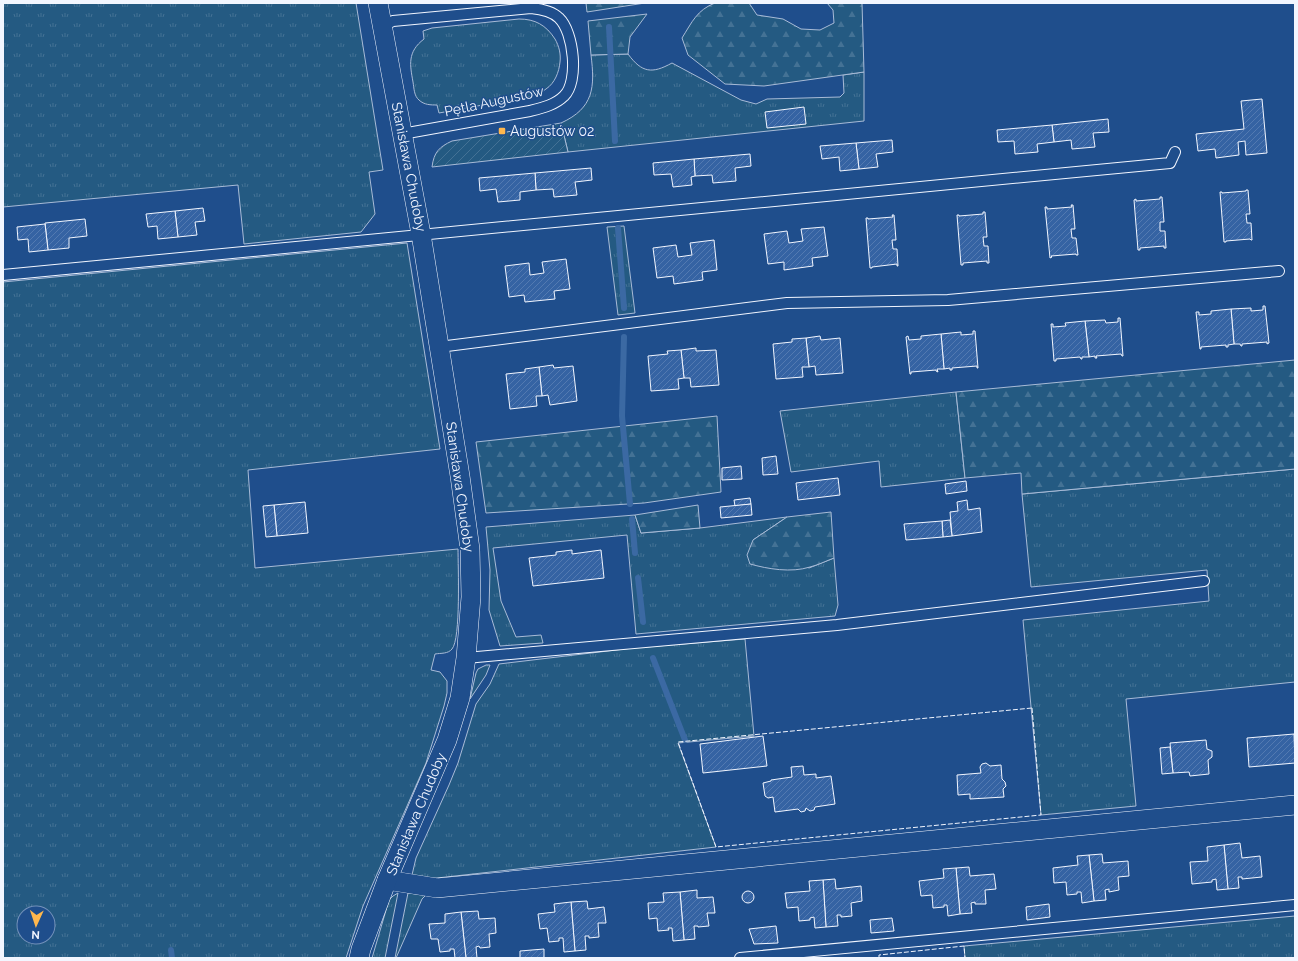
<svg xmlns="http://www.w3.org/2000/svg" width="1298" height="961" viewBox="0 0 1298 961" font-family="Raleway,sans-serif">
<style>
.grass{fill:url(#grass-tufts);stroke:#a8bbd7;fill-rule:evenodd}
.forest{fill:url(#forest-firs);stroke:#a8bbd7}
.garden{fill:url(#garden-furrows);stroke:#a8bbd7}
.lines{fill:none;stroke-linecap:round;stroke-linejoin:round}
.stream{stroke:#3b69a3;stroke-width:6}
.building{fill:url(#building-hatch);stroke:#f2f6ff}
.lane-casing{stroke:#f2f6ff;stroke-width:12}
.street-casing{stroke:#f2f6ff;stroke-width:20}
.lane{stroke:#1f4e8c;stroke-width:10}
.street{stroke:#1f4e8c;stroke-width:19}
.fence{stroke:#f2f6ff;stroke-width:1;stroke-dasharray:5 2;stroke-linecap:butt}
.poi-dot{fill:#ffb74d;stroke:#1f4e8c;stroke-width:1.5}
.labels{text-anchor:middle;dominant-baseline:central;stroke-width:3;stroke-linejoin:round;paint-order:stroke}
.street-label{font-size:14px;fill:#f2f6ff;stroke:#1f4e8c}
.poi-label{font-size:14px;fill:#f2f6ff;stroke:#1f4e8c;text-anchor:start}
</style>
<defs>
<pattern id="grass-tufts" width="24" height="20" patternUnits="userSpaceOnUse"><rect width="24" height="20" fill="#245a82"/><path d="M3 7l-1-3M5 7V3M7 7l1-3M15 17l-1-3M17 17v-4M19 17l1-3" fill="none" stroke="#447295"/></pattern>
<pattern id="forest-firs" width="22" height="20" patternUnits="userSpaceOnUse"><rect width="22" height="20" fill="#245a82"/><path d="M5 1l3.5 6h-7zM16 11l3.5 6h-7z" fill="#447295"/></pattern>
<pattern id="garden-furrows" width="10" height="10" patternUnits="userSpaceOnUse"><rect width="10" height="10" fill="#245a82"/><path d="M-1 1l2-2M0 10L10 0M9 11l2-2" fill="none" stroke="#447295"/></pattern>
<pattern id="building-hatch" width="6" height="6" patternUnits="userSpaceOnUse"><rect width="6" height="6" fill="#3563a3"/><path d="M-1 1l2-2M0 6l6-6M5 7l2-2" fill="none" stroke="#537ab1"/></pattern>
</defs>
<rect width="100%" height="100%" fill="#1f4e8c"/>
<g class="grass">
<path d="M3,3h353l27,167 -14,2 6,42 -14,18 -117,12 -6,-59 -235,22z"/>
<path d="M519,19c16,0 27,6 36,20 4,7 6,15 5,23 -1,10 -5,21 -14,27 -12,10 -32,10 -47,13 -20,4 -40,7 -60,11l-2,-8c-6,0 -13,0 -18,-5 -5,-4 -5,-12 -6,-18 -3,-17 -6,-30 11,-43l-1,-8 9,-3z"/>
<path d="M628,54c14,19 24,20 44,9l69,37 15,4 11,-5 73,-2 4,-4 -1,-18 21,-3v49l-296,31 -7,-29c33,-15 34,-36 30,-68z"/>
<path d="M624,226l11,87 -17,2 -11,-88z"/>
<path d="M407,243l33,206 -192,21 7,98 203,-19c0,16 3,90 -6,100 -4,5 -11,4 -17,5l-4,16 9,2 7,9v12l-3,13 -18,57 -63,143 -17,52h-343v-676zM24,913h24v24h-24z"/>
<path d="M956,392l9,86 -84,9 -2,-26 -88,11 -11,-61z"/>
<path d="M1295,469v213l-169,17 10,107 -95,9 -18,-195 186,-19 -2,-31 -176,17 -9,-93z"/>
<path d="M635,515l6,18 59,-5 87,-11 -34,23 56,28 25,-10 4,47 -3,11 -199,18 -9,-99 -134,13 8,53 15,36 25,-2 2,8 -43,3 -11,-36 1,-40 -4,-43z"/>
<path d="M745,639l9,97 -76,7 38,104 -288,32 -16,-4 4,-17 33,-73 9,-22 18,-59 14,-20 9,-20 134,-16z"/>
<path d="M486,665h4l-4,10 -16,24 6,-26 2,-4z"/>
<path d="M398,893l-13,65h-13l17,-58 4,-4z"/>
<path d="M408,893l18,2 -4,4 -26,59h-1z"/>
<path d="M1295,916v42h-330l-1,-12z"/>
</g>
<g class="forest">
<path d="M586,3h59l-58,9z"/>
<path d="M715,3h34l8,12 26,4 18,10 19,1 14,-7 -1,-13 -6,-7h35l2,69 -100,14 -39,-2 -37,-29 -6,-17c10,-16 15,-28 33,-35z"/>
<path d="M647,14l-17,23 -2,17 -37,1 -3,-34z"/>
<path d="M1295,360v109l-273,25 -1,-21 -56,5 -9,-86z"/>
<path d="M717,416l4,76 -77,11 -158,10 -10,-71z"/>
<path d="M698,505l2,23 -59,5 -6,-18z"/>
<path d="M831,512l3,46c-8,3 -16,7 -24,9 -19,6 -42,2 -60,-3l-3,-9 6,-15 34,-23z"/>
</g>
<path class="garden" d="M561,123l7,29 -136,15c2,-15 7,-20 20,-26z"/>
<g class="lines">
<g class="stream">
<path d="M609,27l6,114"/>
<path d="M618,228l6,80"/>
<path d="M624,337l-2,79 8,88"/>
<path d="M632,519l3,34"/>
<path d="M638,578l5,44"/>
<path d="M653,658l32,82"/>
<path d="M171,950l1,8"/>
</g>
</g>
<g class="building">
<path d="M1262,99l5,54 -21,2 -1,-14 -7,1 1,13 -23,3 -1,-9 -17,2 -2,-17 48,-5 -3,-28z"/>
<path d="M804,107l2,17 -39,4 -2,-16z"/>
<path d="M1108,119l1,13 -16,1 2,14 -23,2 -1,-9 -17,2 -2,-17z"/>
<path d="M1052,125l2,17 -17,2 1,8 -23,2 -1,-13 -16,1 -1,-12z"/>
<path d="M892,140l1,12 -17,2 2,13 -19,2 -3,-26z"/>
<path d="M856,143l3,26 -19,2 -1,-14 -17,2 -2,-13z"/>
<path d="M750,154l1,12 -16,2 1,13 -23,2 -1,-8 -17,1 -1,-17z"/>
<path d="M694,159l1,17 -4,1 1,8 -19,2 -2,-13 -17,1 -1,-12z"/>
<path d="M591,168l1,12 -17,2 2,13 -23,2 -1,-8 -17,1 -1,-17z"/>
<path d="M535,173l1,17 -16,2v8l-22,2 -2,-13 -16,2 -1,-13z"/>
<path d="M1246,190h2l2,24h-4l1,9h4l1,17h-1l-1,-1 -24,2v1h-2l-4,-50h2v1l24,-2z"/>
<path d="M1160,197h2l2,25h-4v9h5l1,17h-2v-2l-24,2v2h-2l-4,-50 2,-1v2l24,-2z"/>
<path d="M1071,205h2l2,24h-4l1,9h4l2,17h-2v-1l-25,2 1,1 -2,1 -5,-51h2v2l25,-2z"/>
<path d="M203,208l2,13 -10,1 2,13 -19,2 -3,-26z"/>
<path d="M175,211l3,26 -20,2 -1,-13 -9,1 -2,-13z"/>
<path d="M983,212h2l2,25h-4l1,9h4l1,17h-2v-2l-24,2v2h-2l-4,-50h2v1l24,-2z"/>
<path d="M892,215h2l2,25h-4l1,9h4l1,17h-1v-2l-25,3v1h-2l-4,-50h2v1l25,-2z"/>
<path d="M85,219l2,17 -18,2v10l-21,2 -3,-27z"/>
<path d="M45,224l3,26 -19,2 -1,-13 -10,1 -1,-13z"/>
<path d="M824,227l4,29 -16,2 1,8 -29,4v-8l-16,2 -4,-30 23,-3 2,12 14,-2 -2,-12z"/>
<path d="M714,240l3,30 -15,2 1,8 -29,4 -1,-8 -16,2 -4,-30 23,-3 2,12 14,-2 -2,-12z"/>
<path d="M566,259l4,30 -16,2 1,8 -30,3 -1,-7 -15,2 -4,-31 24,-3 1,12 14,-2 -2,-11z"/>
<path d="M1263,306h2l4,37 -2,1v-2l-25,2v2h-1l-1,-2h-6l-3,-35 20,-1v3l12,-1z"/>
<path d="M1231,309l3,35 -6,1v2h-2v-2l-25,2v2h-1l-4,-37h3v3l12,-1v-3z"/>
<path d="M1118,318h2l3,38h-1l-1,-2 -25,2 1,2h-2v-2l-6,1 -4,-36 20,-1 1,3 12,-1z"/>
<path d="M1085,321l4,36h-7v2h-1l-1,-2 -24,2v2h-2l-3,-37h2v3l13,-1 -1,-3z"/>
<path d="M973,331h2l3,37h-1v-2l-25,2v2h-2v-2l-6,1 -3,-35 20,-2v3l12,-1z"/>
<path d="M941,334l3,35h-7l1,3 -2,-1v-1l-25,2v2h-1l-4,-37 2,-1 1,4 12,-1v-3z"/>
<path d="M820,336l1,4 19,-2 3,35 -27,2 -1,-9 -6,1 -3,-29z"/>
<path d="M806,338l3,29h-7l1,10 -27,2 -3,-35 19,-2v-3z"/>
<path d="M696,348v3l20,-1 3,35 -28,2 -1,-9h-6l-3,-28z"/>
<path d="M681,350l3,28 -6,1 1,10 -28,2 -3,-35 20,-2 -1,-3z"/>
<path d="M553,365l1,3 19,-2 4,35 -27,4 -2,-10 -6,1 -3,-29z"/>
<path d="M539,367l3,29h-6l1,10 -27,3 -4,-35 19,-2v-3z"/>
<path d="M776,456l2,18 -15,1 -1,-17z"/>
<path d="M741,466l1,13 -20,1v-12z"/>
<path d="M838,478l2,17 -42,5 -2,-17z"/>
<path d="M966,481l1,10 -21,3 -1,-10z"/>
<path d="M750,498l1,6 -16,2 -1,-6z"/>
<path d="M967,500l1,10 12,-2 2,24 -30,4 -2,-24 8,-1 -1,-9z"/>
<path d="M305,502l3,31 -31,3 -3,-31z"/>
<path d="M751,504l1,11 -31,3 -1,-11z"/>
<path d="M274,505l3,31 -11,1 -3,-31z"/>
<path d="M950,520l2,16 -9,1 -1,-16z"/>
<path d="M942,521l1,16 -37,3 -2,-16z"/>
<path d="M572,550v4l29,-4 3,28 -71,8 -4,-28 27,-3v-3z"/>
<path d="M1294,734l1,29 -46,4 -2,-29z"/>
<path d="M763,736l4,30 -64,7 -3,-29z"/>
<path d="M1206,740l1,9 5,2v6l-4,3 1,14 -19,2 -1,-4 -16,1 -3,-30z"/>
<path d="M1170,747l3,26 -11,1 -2,-26z"/>
<path d="M986,763l4,3 11,-1 1,14 3,3 1,4 -3,3 1,8 -34,2v-5l-12,1 -1,-20 24,-2 -1,-6 2,-3z"/>
<path d="M803,766l1,9 12,-1v4l15,-2 4,28 -20,3 -1,3 -4,1 -4,-3 -1,3 -4,1 -3,-3 -23,3 -2,-15 -5,1 -3,-2 -2,-13 8,-2v-1l21,-3 -1,-10z"/>
<path d="M1240,843l2,15 18,-2 2,21 -20,2v-2h-4l1,11 -11,1 -4,-44z"/>
<path d="M1224,845l4,44 -11,1 -1,-11 -4,1v2l-20,2 -2,-22 18,-1 -1,-14z"/>
<path d="M1102,854l1,9 25,-2 1,15 -11,1 1,13 -10,2v-3l-4,1 1,10 -12,1 -5,-46z"/>
<path d="M1089,855l5,46 -12,2 -1,-11h-4v2l-10,1 -1,-13 -12,1 -1,-15 25,-3 -1,-9z"/>
<path d="M969,867l1,9 24,-2 2,15 -11,1 1,14h-11v-2l-4,1 1,10 -12,1 -4,-46z"/>
<path d="M956,868l4,46 -12,2 -1,-11h-3v2l-11,1 -1,-13 -11,1 -2,-15 25,-3 -1,-9z"/>
<path d="M835,879l1,10 25,-3 1,15 -11,2 1,13 -11,1v-2h-4l1,11 -12,1 -3,-47z"/>
<path d="M823,880l3,47 -11,1 -1,-11 -4,1v2l-11,1 -1,-14 -11,1 -2,-15 25,-2 -1,-10z"/>
<path d="M697,890v8l16,-1 2,16h-8l2,13 -11,1v-1h-4l1,13 -11,1 -4,-48z"/>
<circle cx="748" cy="897" r="6"/>
<path d="M680,892l4,48 -11,1 -1,-13h-4l1,2 -11,1 -1,-13 -8,1 -1,-16 16,-1 -1,-9z"/>
<path d="M587,901l1,8 16,-2 2,16h-8l1,14 -10,1v-2h-4l1,14 -11,1 -4,-49z"/>
<path d="M571,902l4,49 -11,1 -1,-14h-4v3l-10,1 -2,-14 -7,1 -2,-15 17,-2 -1,-8z"/>
<path d="M1049,904l1,13 -23,3 -1,-13z"/>
<path d="M478,911l1,8 16,-1 1,15 -7,1 1,13 -10,1 -1,-2 -3,1 1,11h-11l-5,-46z"/>
<path d="M461,912l5,46h-11l-1,-9h-4v2l-10,1 -2,-13h-7l-2,-15 16,-1v-9z"/>
<path d="M892,918l2,13 -23,2 -1,-13z"/>
<path d="M776,926l2,17 -24,1 -5,-15z"/>
<path d="M544,949v9h-24v-7z"/>
</g>
<g class="lines">
<g class="lane-casing">
<g id="lane">
<path d="M383,29l2,-4 8,-4 138,-13c10,1 21,3 28,10 15,14 20,64 5,78 -9,9 -22,12 -34,15l-128,23"/>
<path d="M3,275l1167,-112 5,-11"/>
<path d="M439,347l348,-44 161,-3 331,-29"/>
<path d="M466,658l371,-33 367,-44"/>
<path d="M740,958l555,-53"/>
</g>
</g>
<g class="street-casing">
<g id="street">
<path d="M387,880l50,8 858,-83"/>
<path d="M359,958l2,-9 26,-69 60,-140 13,-42 6,-40 5,-61 -1,-48 -10,-73 -39,-242 -43,-231"/>
</g>
</g>
<use href="#lane" class="lane"/>
<use href="#street" class="street"/>
<g class="fence">
<path d="M1032,708l9,107 -325,32 -38,-105z"/>
<path d="M879,958v-3l85,-9 1,12"/>
</g>
</g>
<rect class="poi-dot" x="498" y="127" width="8" height="8" rx="2"/>
<g class="labels">
<g class="street-label">
<text transform="translate(494 101) rotate(-12)">Pętla Augustów</text>
<text transform="translate(409 167) rotate(79)">Stanisława Chudoby</text>
<text transform="translate(460 487) rotate(82)">Stanisława Chudoby</text>
<text transform="translate(416 814) rotate(-67)">Stanisława Chudoby</text>
</g>
<g class="poi-label">
<text x="510" y="131">Augustów 02</text>
</g>
</g>
<rect width="1298" height="961" fill="none" stroke="#f2f6ff" stroke-width="8"/>
<g transform="translate(36 925) rotate(183)"><circle r="19" fill="#1f4e8c" stroke="#7391ba"/>
<path d="M0-3L7 15L0 10L-7 15Z" fill="#ffb74d"/>
<text y="-6" font-size="11" font-weight="bold" text-anchor="middle" fill="#f2f6ff">N</text>
</g>
</svg>
